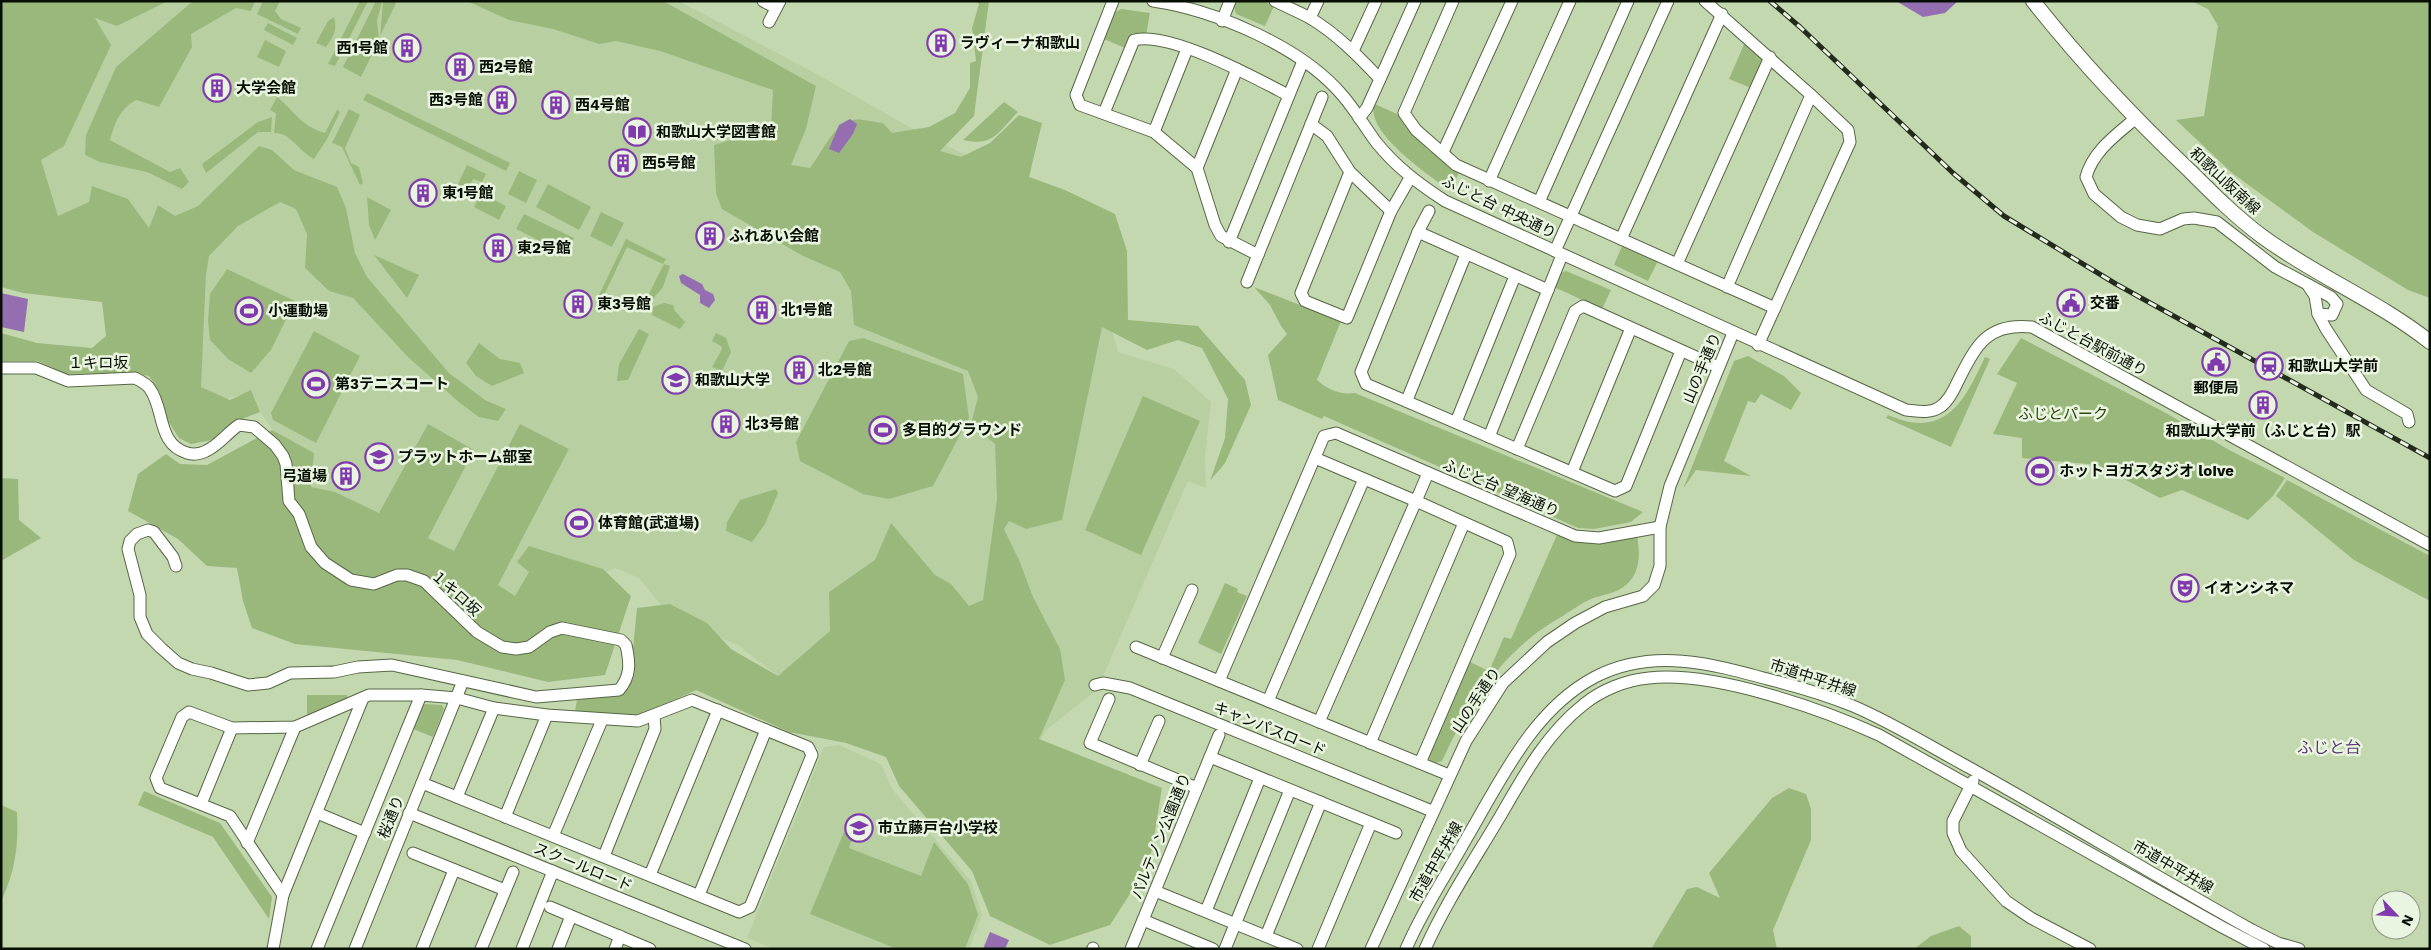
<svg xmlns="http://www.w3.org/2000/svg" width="2431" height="950" viewBox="0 0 2431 950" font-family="'Work Sans','Noto Sans JP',sans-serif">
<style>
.built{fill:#b8d0a1}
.green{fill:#9bb87c}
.water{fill:#956eb2}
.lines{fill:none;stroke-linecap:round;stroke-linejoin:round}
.minor-casing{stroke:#566744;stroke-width:13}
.major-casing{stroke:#566744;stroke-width:16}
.minor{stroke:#fff;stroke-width:11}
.major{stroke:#fff;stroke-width:14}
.rail-casing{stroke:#222b1c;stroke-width:5}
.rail{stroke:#eaf5e1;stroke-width:3;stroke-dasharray:9;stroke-linecap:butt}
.labels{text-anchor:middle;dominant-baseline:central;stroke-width:5;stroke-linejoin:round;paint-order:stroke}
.poi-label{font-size:15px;font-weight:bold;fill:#070e03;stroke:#eaf5e1;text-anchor:start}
.street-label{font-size:15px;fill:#070e03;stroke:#eaf5e1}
.park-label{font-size:15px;fill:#2e450f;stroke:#eaf5e1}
.neighbourhood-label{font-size:16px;fill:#5b3973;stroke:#eaf5e1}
</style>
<rect width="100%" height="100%" fill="#c4d8b0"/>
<g class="built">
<path d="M1,1h678l136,72 112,64 142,64 33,95 16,56 56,17 37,33 -6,55 1,31 -18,-7 -91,209 -51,40 -11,17 -257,-71 -40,-31 -69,-30 -30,-37 -24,-10 -84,37 -224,-108 -17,-43 -30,-42 -8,-20 -55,14 -65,-104 -98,-35z"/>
<path d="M839,745l42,19 11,25 79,92 11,34 -13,34h-195l-27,-11 77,-191z"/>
</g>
<g class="green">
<path d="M1,1h167l-51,25 -22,-8 16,27 -47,101 -23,14 17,56 31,-14 3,-16 36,13 21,29 9,-23 17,11 23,-10 61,-60 13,4 22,20 43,17 9,21 9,45 12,24 82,96 36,27 21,9 -8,12 -19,-4 -19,-14 -51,-45 -56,-60 -24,-7 -24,-23 2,-34 -11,-25 -16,-7 -42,24 -29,30 -3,18 -5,113 29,13 21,-10 9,22 -30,12 -18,16 -21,4 -12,-6 -11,-17 -9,-29 -10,-16 -15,-3 -68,1 -28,-13h-37v-28l36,10 55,5 14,-12 -4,-34 -79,-9 -22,-6z"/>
<path d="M193,1h62l-4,10 -15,-3 -45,26 1,13 -33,60 -23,-7c-16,9 -21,22 -26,40l60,32 10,-4 9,14 -7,7 -35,-17 -47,-10 -15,-7 1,-20 30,-68z"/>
<path d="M263,1h17l-5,10 6,8 20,9 -3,6 -41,-20z"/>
<path d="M360,1h8l-33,65 -7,-2z"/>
<path d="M376,1l6,2 -5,17 2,20 -18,37 -18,-10z"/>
<path d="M382,1h15l-17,35 3,-33z"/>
<path d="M467,1h196l153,85 -10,43 -15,36 19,3c11,-14 24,-44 42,-48 8,-2 22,2 31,3l9,10 37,-6 26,-14 15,-25v-25l6,-2 -4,-33 7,-24 -3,-3h13l-15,115 -34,35 21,6 29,-14 29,-28 23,8 -13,54 36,13 50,24 12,37 1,69 70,6 47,54 6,25 -26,58 -15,18 15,-43 3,-39 -26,-51 -24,-8 -31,10 -45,-23 -40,193 -36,9 -17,-8 -5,8 15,31 14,37 27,52 5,31 -26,59 123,49 -10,62 -10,25 -32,50 -60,20 -60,-29 -18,-45 -73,-85 -13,-29 -40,-14 -57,-11 -93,-42 -48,22 -15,5 -58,-6 2,-11 41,-6 11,-6 8,-80 33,-4 37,19 24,26 47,27 52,-45 -1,-39 46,-32 16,-37 44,52 16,9 18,22 14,-6 14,-101 -2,-55 -24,-20 7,-27 -10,-26 -114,-46 -3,-34 -11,-19 -37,-16 -81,-47 -6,-16 -2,-48 57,-17 2,-38 -113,-39 -44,-10 -17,3 -46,-15 -44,-9z"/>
<path d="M1236,1h27l11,5 -9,20 -29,-12 -2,-7z"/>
<path d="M2191,1h239v297l-22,-8 -95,-58 -81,-59 -56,-53 28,-4 14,-90 -10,-17z"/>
<path d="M1121,9l29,4 -4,22 -14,-2 -7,15 -21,-9 10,-26z"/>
<path d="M334,17c4,13 -1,20 -8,30l-10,-4 12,-22z"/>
<path d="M268,23l29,15 -4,7 -29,-15z"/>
<path d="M265,40l21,11 -7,16 -22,-10z"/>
<path d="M1745,42l16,13 1,8 -11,25 -22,-9z"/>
<path d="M367,93l143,70 -4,8 -143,-71z"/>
<path d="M277,97c19,15 22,28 48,36l12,-23 3,2 -13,27 -13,20c-15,-7 -22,-26 -40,-26l2,-20 -6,-3z"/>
<path d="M1004,102l14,10c-20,20 -24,35 -55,28z"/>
<path d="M1375,104l22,10 30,35 32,23 -8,19c-20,-14 -88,-60 -76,-87z"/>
<path d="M349,109l11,6 -15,33 6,15 8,4 4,16 -3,2 -18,-38 -10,-4z"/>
<path d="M272,117l-1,15h-13l-52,41 -4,-9 56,-42z"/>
<path d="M467,165l19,9 -4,8 -9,-3 -9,17 -10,-4z"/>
<path d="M519,171l18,9 -11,23 -18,-9z"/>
<path d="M548,184l43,23 -12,23 -43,-23z"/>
<path d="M481,193l25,13 -7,14 -25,-13z"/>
<path d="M367,197l24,13 -16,30 -6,-15z"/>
<path d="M601,212l23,11 -12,24 -22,-11z"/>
<path d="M524,214l50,24 -8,16 -50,-25z"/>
<path d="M626,239l40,20 -3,5 -36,-17 -24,50 -4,-2z"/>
<path d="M1623,244l35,17 -10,20 -34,-16z"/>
<path d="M374,255l45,20 -12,23z"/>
<path d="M664,264l6,2 -7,21 -20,24 -2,-2z"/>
<path d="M227,269l68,32 -24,49 -20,23 -23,-14 -18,-19 -2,-19 2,-27z"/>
<path d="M1566,271l45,19 -9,19 -48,-22 6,-14z"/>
<path d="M1254,287l87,34 -24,59c11,10 24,15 38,13l288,119 -12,10 -37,7 -16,-1 -254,-112 -2,3 -44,-19 -10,-45 19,-21 -6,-8 -11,-21z"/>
<path d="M664,303l9,2 2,6 10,11 -5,7 -28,-14 1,-8z"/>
<path d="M639,329l10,5 -21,46 -11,1 2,-17z"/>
<path d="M314,331l46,25 -44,87 -43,-23 -2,-7z"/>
<path d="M716,333l10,5 5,14 -9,19 -10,-4 10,-18 -1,-3 -9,-5z"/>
<path d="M863,338l100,36 6,44 -36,68 -44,13 -26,-5 -63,-33 -4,-19 53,-101z"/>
<path d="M2021,338l145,75 65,38 54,27 -12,18 -25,24 -66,-30 -22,8 -62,-33 -76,-7v-20l-29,-4 24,-51 -20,-9z"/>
<path d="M479,343l21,16 20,4 4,10 -32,13 -16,-10 -10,-13z"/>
<path d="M1748,356l36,20 17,17 -10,17 -30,-16 -6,9 -7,-2 -24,60 27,15 -55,-6 -13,19 51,-128z"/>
<path d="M1985,357l5,2 -39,88 -65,-29 2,-3c57,25 76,-13 97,-58z"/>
<path d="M1143,396l57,25 -59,134 -56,-25z"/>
<path d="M428,424l46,26 -46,88 26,13 66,-127 49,25 -71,136 17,11 14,-24 -12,-10 12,-16 74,23 28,27 -26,79 -57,7 -91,-22 -162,-16 -43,-16 -9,-27 -6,-33 -30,-2 -29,-27 -50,-28 10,-37 28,-20 14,10 27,1 65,-35 42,23 -3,34 24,5 44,21z"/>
<path d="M1,478l17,1 1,41 22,18 -40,23z"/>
<path d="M2287,480l143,76v45l-76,-41 -78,-64z"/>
<path d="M776,489l2,4 -13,31 -13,18 -26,-11 1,-9 13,-22z"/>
<path d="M1557,535c31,11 49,7 80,1 3,16 4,37 -11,49 -8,8 -25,10 -35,14 -11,5 -20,12 -30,18 -57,32 -93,87 -119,144l-6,2 -6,-2 -2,-7 40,-93 21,10 15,-34 7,2z"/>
<path d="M1225,583l13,6 -1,3 10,4 -26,58 -23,-11z"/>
<path d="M307,695h40l1,4 -41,17z"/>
<path d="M425,704l17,1 2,4 -11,28 -20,-8 9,-22z"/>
<path d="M1789,788l17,6 5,15v31l-38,90 4,19h-126l36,-60 10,-2 23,11 -11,-25 63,-75z"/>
<path d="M144,791l76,32 52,74 -3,22 -56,-82 -75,-32z"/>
<path d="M1,805l16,7c2,32 -2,61 -16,89z"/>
<path d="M846,827l9,3 -6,18 72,28 13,-34 34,42 10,31 -13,34h-68l-87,-35z"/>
<path d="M1959,926l12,10v13h-57l17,-13z"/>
</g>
<g class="water">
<path d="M1896,1h62l-13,12 -22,4z"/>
<path d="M850,119l7,5 -4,10 -14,19 -10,-4 10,-24z"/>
<path d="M683,274l19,10 3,6 8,4 2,6 -6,8 -9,-5v-8l-19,-12 -2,-7z"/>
<path d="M1,293l27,6 -4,33 -23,-5z"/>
<path d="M990,932l19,8 -4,9h-22z"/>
</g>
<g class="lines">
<g class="minor-casing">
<g id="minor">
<path d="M763,1l13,7"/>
<path d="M1113,1l-37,94 4,10 74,27 43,36 18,57 6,11 37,19"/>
<path d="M1153,1c62,9 149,46 190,95 12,14 22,31 33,46 20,25 43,42 69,59l461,209c11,1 24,4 34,-3 8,-5 14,-17 18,-26 18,-35 29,-59 74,-54l398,218"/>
<path d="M1275,1c12,6 24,11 35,17 27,16 49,39 70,61"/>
<path d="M1453,1l-49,112 12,17 40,35 319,143"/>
<path d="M1705,1l106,94 37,35 2,12 -92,203"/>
<path d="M1310,18l8,-17"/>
<path d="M1222,21l8,-20"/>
<path d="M769,22l11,-21"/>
<path d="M1353,51l23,-50"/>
<path d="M1104,113l30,-73c36,-9 121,38 154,55"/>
<path d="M1359,118l8,-10 48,-107"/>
<path d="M2136,118c-20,17 -43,33 -50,59l8,17 27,23 16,8 23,4 23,-10 11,-1 23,4 58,45 32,17 8,12 3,18 8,15 40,61 41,24 2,8"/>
<path d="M1311,124l16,12 23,36 41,39"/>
<path d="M1154,132l33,-83"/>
<path d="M1443,152l69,-151"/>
<path d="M1197,168l40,-99"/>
<path d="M1350,172l-49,121 4,8 42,17 44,-107 19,-33"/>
<path d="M1489,181l81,-180"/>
<path d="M1539,202l89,-201"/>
<path d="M1418,232l11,-21"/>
<path d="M1621,239l101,-225"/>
<path d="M1229,242l74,-181"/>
<path d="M1555,251l113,-250"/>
<path d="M1677,264l93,-207"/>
<path d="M1247,282l75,-185"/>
<path d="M2309,285l22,12 6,7 -5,11 -14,-1"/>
<path d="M1727,287l84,-192"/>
<path d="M1548,290l-130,-58 -57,140 5,12 249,107 11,-5 55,-135"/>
<path d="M1,368h35l32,13 67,-3c6,3 12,6 15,11 15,21 7,55 37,64 6,2 13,1 19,-2 13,-6 21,-18 33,-26l15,2 21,18 8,11 3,8 3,37 10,13 12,33 14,16 26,17 23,4 23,-9h10l17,6 53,51 25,15 14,2 13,-2 21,-15 12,-4 59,12 5,5c4,18 5,31 -7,45l-83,7 -144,-32 -34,2 -24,5 -44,1 -22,10 -20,2 -37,-12 -19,-4 -14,-6 -17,-15 -14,-14 -7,-17v-22l-12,-46 2,-8 7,-7 11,-4 6,2 19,25 3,9"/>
<path d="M1407,400l59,-146"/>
<path d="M1456,422l59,-146"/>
<path d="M1489,437l73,-182"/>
<path d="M1517,449l58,-138 8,-5 135,61"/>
<path d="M1315,458l101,43 12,-28"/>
<path d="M1572,472l59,-144"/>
<path d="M1136,647l83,34"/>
<path d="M1162,658l30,-68"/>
<path d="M1095,685l8,-2 27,5 302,123"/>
<path d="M1109,699l-19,44 107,45"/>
<path d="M1268,701l96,-222"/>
<path d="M1319,722l97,-221 91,41 3,12 -90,209"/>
<path d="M1370,743l94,-220"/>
<path d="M1210,757l186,76"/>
<path d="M1140,765l19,-44"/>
<path d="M1449,775l-230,-94 105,-245 12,-3 239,103 24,2 61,-11"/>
<path d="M1973,781l-20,40v12l8,18 45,50 25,17 59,31"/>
<path d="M457,797l37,-89"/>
<path d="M201,804l31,-76"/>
<path d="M317,813l48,20"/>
<path d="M409,813l336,136"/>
<path d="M505,817l42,-102"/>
<path d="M553,836l49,-116"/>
<path d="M247,843l48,-116"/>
<path d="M413,853l92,37"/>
<path d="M604,856l51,-127 -1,-13"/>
<path d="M650,875l68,-165"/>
<path d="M1155,891l142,58"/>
<path d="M283,895l80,-197"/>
<path d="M699,895l67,-165"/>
<path d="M550,907l100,42"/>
<path d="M1206,911l54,-133"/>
<path d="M1143,920l70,29"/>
<path d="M1266,936l55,-134"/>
<path d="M273,949l10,-54 -53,-79 -70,-28 -4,-10 26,-61 7,-5 43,16 63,-1 74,-32h52l36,3 37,10 53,7 91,6 54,-21 116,47 4,8 -62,152 -11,5 -317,-129"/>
<path d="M317,949l104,-254"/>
<path d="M355,949l108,-268"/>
<path d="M422,949l32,-79"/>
<path d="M481,949l32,-77"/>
<path d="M522,949l31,-78"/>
<path d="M558,949l13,-33"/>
<path d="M615,949l5,-13"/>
<path d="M1093,949v-1"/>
<path d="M1131,949l88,-214"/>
<path d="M1225,949l65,-159"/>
<path d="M1318,949l53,-126"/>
<path d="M1371,949l95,-208 37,-58 44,-41 28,-19 30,-16 38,-11 11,-11 6,-19v-39l10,-41 63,-153"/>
<path d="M1406,949c16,-38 39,-72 59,-108 35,-59 67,-131 130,-164 58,-30 118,-13 176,3 28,7 55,15 82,26 40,17 78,41 117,62 95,53 187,109 282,162l26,13 21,6"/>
<path d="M1425,949c20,-45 48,-87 73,-129 24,-41 47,-85 85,-115 18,-15 43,-25 66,-27 65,-7 170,30 230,57l343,192 42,22"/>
</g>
</g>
<g class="major-casing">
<path id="major" d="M2033,1c48,61 101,117 157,170 23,23 47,47 73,66 53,39 115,64 167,105"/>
</g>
<use href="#minor" class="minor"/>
<use href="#major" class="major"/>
<g class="rail-casing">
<path id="rail" d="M1770,1l30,26 153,146 51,43 112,68 314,174"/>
</g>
<use href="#rail" class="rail"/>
</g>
<defs>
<g id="building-ring" transform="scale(1.4375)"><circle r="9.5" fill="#eaf5e1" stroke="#803aad" stroke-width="1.5"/><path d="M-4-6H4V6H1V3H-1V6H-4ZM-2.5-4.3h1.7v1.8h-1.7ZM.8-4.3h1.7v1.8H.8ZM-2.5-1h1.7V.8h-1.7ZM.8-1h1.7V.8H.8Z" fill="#803aad"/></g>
<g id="library-ring" transform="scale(1.4375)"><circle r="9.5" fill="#eaf5e1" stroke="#803aad" stroke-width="1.5"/><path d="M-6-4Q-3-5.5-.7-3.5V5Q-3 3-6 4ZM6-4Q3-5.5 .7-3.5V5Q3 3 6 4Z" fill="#803aad"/></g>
<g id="civic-ring" transform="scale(1.4375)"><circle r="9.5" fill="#eaf5e1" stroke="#803aad" stroke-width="1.5"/><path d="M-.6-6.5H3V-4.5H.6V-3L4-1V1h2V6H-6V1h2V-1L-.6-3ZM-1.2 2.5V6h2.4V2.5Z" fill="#803aad"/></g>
<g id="stadium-ring" transform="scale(1.4375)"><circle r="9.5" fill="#eaf5e1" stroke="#803aad" stroke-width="1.5"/><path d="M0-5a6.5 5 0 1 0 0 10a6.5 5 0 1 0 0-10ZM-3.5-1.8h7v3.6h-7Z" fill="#803aad"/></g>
<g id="station-ring" transform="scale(1.4375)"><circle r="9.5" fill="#eaf5e1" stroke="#803aad" stroke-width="1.5"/><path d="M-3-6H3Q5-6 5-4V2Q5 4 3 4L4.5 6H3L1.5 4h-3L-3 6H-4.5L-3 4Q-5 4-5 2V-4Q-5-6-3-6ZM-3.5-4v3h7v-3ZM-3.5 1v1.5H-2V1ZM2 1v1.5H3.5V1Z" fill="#803aad"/></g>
<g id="university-ring" transform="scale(1.4375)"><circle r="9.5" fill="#eaf5e1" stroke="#803aad" stroke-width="1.5"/><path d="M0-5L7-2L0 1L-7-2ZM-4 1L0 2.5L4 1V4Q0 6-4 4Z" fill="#803aad"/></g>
<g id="theatre-ring" transform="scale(1.4375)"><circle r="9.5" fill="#eaf5e1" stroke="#803aad" stroke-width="1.5"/><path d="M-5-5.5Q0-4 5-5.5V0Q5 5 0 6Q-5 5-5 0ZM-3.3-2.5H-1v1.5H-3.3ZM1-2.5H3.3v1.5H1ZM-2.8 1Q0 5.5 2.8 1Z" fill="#803aad"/></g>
<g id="school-ring" transform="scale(1.4375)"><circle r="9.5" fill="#eaf5e1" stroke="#803aad" stroke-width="1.5"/><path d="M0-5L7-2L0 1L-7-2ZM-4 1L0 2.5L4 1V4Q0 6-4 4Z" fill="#803aad"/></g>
</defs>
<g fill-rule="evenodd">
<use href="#building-ring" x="941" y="43"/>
<use href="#building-ring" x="407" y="48"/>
<use href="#building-ring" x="460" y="67"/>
<use href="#building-ring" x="217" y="88"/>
<use href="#building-ring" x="502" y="100"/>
<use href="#building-ring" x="556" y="105"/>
<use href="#library-ring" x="637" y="132"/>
<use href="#building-ring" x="623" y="163"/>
<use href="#building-ring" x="423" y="193"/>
<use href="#building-ring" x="710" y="236"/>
<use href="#building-ring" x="498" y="248"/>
<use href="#civic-ring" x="2071" y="303"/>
<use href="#building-ring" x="578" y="304"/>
<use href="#building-ring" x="762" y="310"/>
<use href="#stadium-ring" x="249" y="311"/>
<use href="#civic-ring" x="2216" y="362"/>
<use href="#station-ring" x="2269" y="366"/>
<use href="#building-ring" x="799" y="370"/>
<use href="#university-ring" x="676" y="380"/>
<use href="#stadium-ring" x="316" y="384"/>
<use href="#building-ring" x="2263" y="405"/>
<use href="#building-ring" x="726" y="424"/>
<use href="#stadium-ring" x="883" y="430"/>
<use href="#university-ring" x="379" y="457"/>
<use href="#stadium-ring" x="2040" y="471"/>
<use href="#building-ring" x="346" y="476"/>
<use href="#stadium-ring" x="579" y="523"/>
<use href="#theatre-ring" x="2185" y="588"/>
<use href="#school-ring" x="859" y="828"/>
</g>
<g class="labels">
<g class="poi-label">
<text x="960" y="43">ラヴィーナ和歌山</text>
<text x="388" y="48" text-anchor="end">西1号館</text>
<text x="479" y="67">西2号館</text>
<text x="236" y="88">大学会館</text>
<text x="483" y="100" text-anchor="end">西3号館</text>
<text x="575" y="105">西4号館</text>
<text x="656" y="132">和歌山大学図書館</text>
<text x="642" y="163">西5号館</text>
<text x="442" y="193">東1号館</text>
<text x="729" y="236">ふれあい会館</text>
<text x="517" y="248">東2号館</text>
<text x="2090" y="303">交番</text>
<text x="597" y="304">東3号館</text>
<text x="781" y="310">北1号館</text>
<text x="268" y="311">小運動場</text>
<text x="2288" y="366">和歌山大学前</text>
<text x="818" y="370">北2号館</text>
<text x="695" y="380">和歌山大学</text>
<text x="335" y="384">第3テニスコート</text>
<text x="2216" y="388" text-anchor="middle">郵便局</text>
<text x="745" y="424">北3号館</text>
<text x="902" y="430">多目的グラウンド</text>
<text x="2263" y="431" text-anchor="middle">和歌山大学前（ふじと台）駅</text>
<text x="398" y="457">プラットホーム部室</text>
<text x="2059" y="471">ホットヨガスタジオ loIve</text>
<text x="327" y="476" text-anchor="end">弓道場</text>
<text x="598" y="523">体育館(武道場)</text>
<text x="2204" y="588">イオンシネマ</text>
<text x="878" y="828">市立藤戸台小学校</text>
</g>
<g class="street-label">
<text transform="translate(2225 181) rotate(43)">和歌山阪南線</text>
<text transform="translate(1499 207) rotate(26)">ふじと台 中央通り</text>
<text transform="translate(2093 344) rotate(28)">ふじと台駅前通り</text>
<text x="98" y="363">１キロ坂</text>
<text transform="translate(1702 368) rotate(-67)">山の手通り</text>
<text transform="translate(1501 488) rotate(23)">ふじと台 望海通り</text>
<text transform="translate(456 593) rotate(42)">１キロ坂</text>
<text transform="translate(1813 678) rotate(18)">市道中平井線</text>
<text transform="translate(1476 700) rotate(-56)">山の手通り</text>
<text transform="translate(1270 729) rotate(22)">キャンパスロード</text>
<text transform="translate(391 817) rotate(-68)">桜通り</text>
<text transform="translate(1161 836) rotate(-68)">パルテノン公園通り</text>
<text transform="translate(1436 862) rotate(-60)">市道中平井線</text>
<text transform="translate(583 867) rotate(22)">スクールロード</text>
<text transform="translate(2173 867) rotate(30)">市道中平井線</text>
</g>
<g class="park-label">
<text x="2063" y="414">ふじとパーク</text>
</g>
<g class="neighbourhood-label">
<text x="2329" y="747">ふじと台</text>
</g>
</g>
<rect width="2431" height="950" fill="none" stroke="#070e03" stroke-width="5"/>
<g transform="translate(2396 915) rotate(115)"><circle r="24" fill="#eaf5e1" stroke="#8f9988"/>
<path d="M0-4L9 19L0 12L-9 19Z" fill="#803aad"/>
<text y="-8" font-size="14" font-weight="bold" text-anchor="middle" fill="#070e03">N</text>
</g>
</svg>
